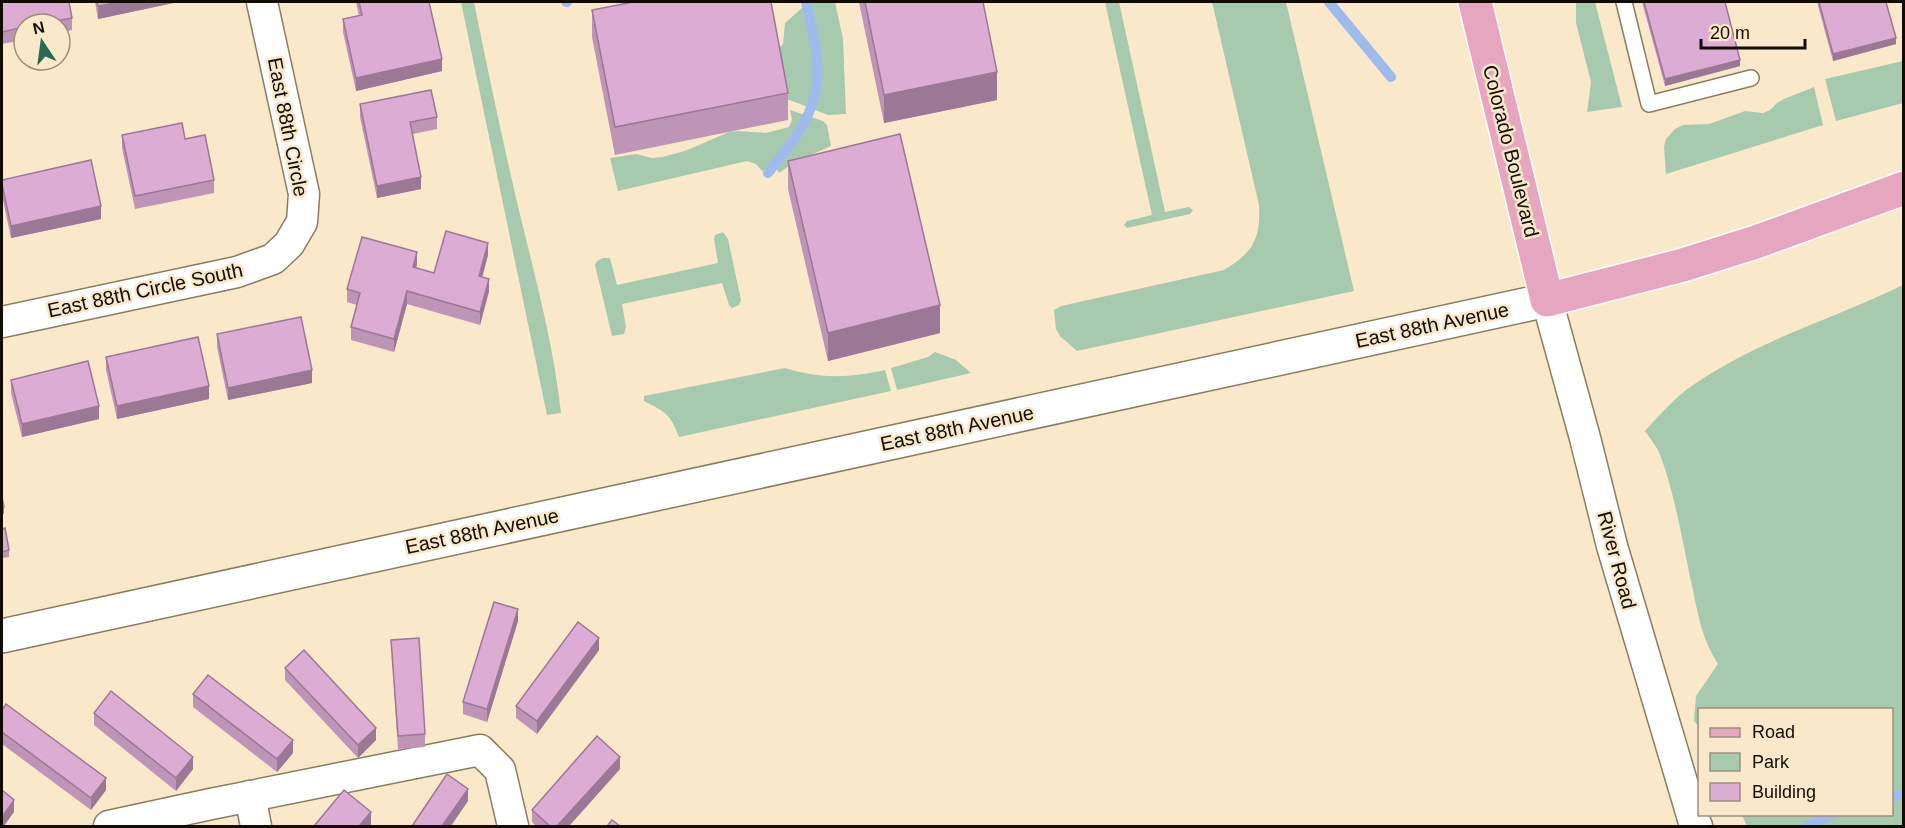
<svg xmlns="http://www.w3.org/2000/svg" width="1905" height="828" viewBox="0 0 1905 828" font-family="Arial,sans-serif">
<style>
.green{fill:#a7caaf}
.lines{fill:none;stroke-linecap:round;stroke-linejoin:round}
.stream{stroke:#9fbbed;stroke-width:10}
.service-casing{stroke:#8c7d61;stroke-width:18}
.minor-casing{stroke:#8c7d61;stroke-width:33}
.secondary-casing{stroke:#8c7d61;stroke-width:36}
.primary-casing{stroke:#fff;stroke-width:36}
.service{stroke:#fff;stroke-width:15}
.minor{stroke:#fff;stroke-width:30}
.secondary{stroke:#fff;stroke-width:33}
.primary{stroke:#e7a6bf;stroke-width:33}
.wall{fill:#be94b7}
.shaded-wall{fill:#9b7895}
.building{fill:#ddacd5;stroke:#9b7895;stroke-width:1.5}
.labels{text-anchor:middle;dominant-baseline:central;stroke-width:5;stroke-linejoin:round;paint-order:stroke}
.street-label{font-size:20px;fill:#120c04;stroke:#fae8ca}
</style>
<rect width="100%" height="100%" fill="#fae8ca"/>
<g class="green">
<path d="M461,2h13c13,65 27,131 42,196 17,71 37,142 45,215l-14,2z"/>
<path d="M805,2h30l8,37 3,75 -18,1 -41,-16 -10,-49 6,-6 2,-21 17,-15z"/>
<path d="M1105,2h14l46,210 24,-5 4,3 -3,4 -63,14 -3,-3 3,-4 25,-6z"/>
<path d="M1212,2h74l68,289 -277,60 -17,-15 -4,-7 -2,-19 7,-4 163,-36c29,-17 37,-32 35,-65z"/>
<path d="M1576,2h19l27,105 -35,5 4,-30 -15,-59z"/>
<path d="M1903,61v42l-67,18 -11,-42z"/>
<path d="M1814,87l9,38 -157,49 -2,-27 2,-8 9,-10 8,-4 26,-1 36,-13 18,2 7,-3 7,-7 7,-4z"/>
<path d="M790,110l33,11 4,4 4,21 -36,16 -16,11 -2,-4 -7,-2 -8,4 -6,-7 -9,-3 -129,30 -8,-33 26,-4 16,4 10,-1 23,-6 44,-19 8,-1 29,2 23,-6 3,-7z"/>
<path d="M723,232l5,7 13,61 -2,5 -7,3 -3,-3 -7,-22 -100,21 4,23 -2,7 -12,2 -17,-71 2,-4 6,-3h7l7,27 101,-22 -4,-24 1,-4z"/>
<path d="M1903,285v541h-156l-5,-11 150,-1v-104h-192l-1,16 -5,-5 2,-25 22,-32c-15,-23 -20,-48 -25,-74 -10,-44 -18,-99 -35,-140 -4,-7 -9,-13 -13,-19 16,-18 33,-37 54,-50 63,-42 136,-63 204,-96z"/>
<path d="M935,352l21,8 15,13 -74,17 -6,-22 37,-11z"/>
<path d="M785,368c36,11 63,10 100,2l6,21 -212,46c-9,-24 -14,-25 -35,-36v-5z"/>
</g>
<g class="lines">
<g class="stream">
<path d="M566,2h1"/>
<path d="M1329,2l62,75"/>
<path d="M768,173c17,-22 39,-47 46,-75 8,-31 -1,-66 -8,-96"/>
<path d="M1892,797l12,-3"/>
<path d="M1807,826l28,-12"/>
</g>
<g class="service-casing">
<path id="service" d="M1624,2l25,102 102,-26"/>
</g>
<g class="minor-casing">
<g id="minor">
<path d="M1547,300l38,138 27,108 81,273 4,7"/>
<path d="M2,322l235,-50 36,-13 16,-15 13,-22 2,-28 -42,-192"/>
<path d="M250,796l6,30"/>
<path d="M109,826l102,-22 269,-54 20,20 13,56"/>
</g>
</g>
<g class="secondary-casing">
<path id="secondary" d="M2,636l1545,-336"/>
</g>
<g class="primary-casing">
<path id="primary" d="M1475,2l72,298 136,-35 73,-23 148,-54"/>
</g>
<use href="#service" class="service"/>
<use href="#minor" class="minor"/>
<use href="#secondary" class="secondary"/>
<use href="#primary" class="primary"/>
</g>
<g class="wall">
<path d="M2,2l70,16v12l-12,3v-9h-36v16l-22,4z"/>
<path d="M95,2h83l-80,17z"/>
<path d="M356,2h73l13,69 -86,20 -13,-59v-13l16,-3z"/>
<path d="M859,2h124l14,98 -113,23z"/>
<path d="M1642,2h83l15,64 -75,20z"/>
<path d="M1817,2h69l10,42 -63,17z"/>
<path d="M592,10l196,83v27l-173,35 -23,-118z"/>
<path d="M360,104l77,13v12l-24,5 8,55 -44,9 -17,-81z"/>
<path d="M122,135l63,4 29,41v13l-79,16 -13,-61z"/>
<path d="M788,161l152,172 -112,28 -40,-172z"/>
<path d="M2,180l99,39 -90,19 -9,-42z"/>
<path d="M488,255l-6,22 7,14 -9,34 -73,-21 -13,48 -43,-12v-13l6,-22 -10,-3v-13l70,-25 -1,4 18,5z"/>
<path d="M217,334l95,49 -84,17 -11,-53z"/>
<path d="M106,357l103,42 -92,20 -11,-49z"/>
<path d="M11,380l88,39 -77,18 -11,-44z"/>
<path d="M2,529l7,21v7l-7,1z"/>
<path d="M518,621l-31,101 -24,-8v-12z"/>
<path d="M391,640l34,94v13l-27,2z"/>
<path d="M599,650l-62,84 -21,-16v-12z"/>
<path d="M285,668l91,72 -18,18 -73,-78z"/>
<path d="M193,694l100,59 -16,19 -84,-65z"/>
<path d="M2,710l104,80 -15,20 -89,-66z"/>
<path d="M94,713l99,56 -17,22 -82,-66z"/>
<path d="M620,769l-51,57h-33l-4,-4v-12z"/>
</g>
<g class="shaded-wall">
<path d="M120,2h58l-80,17v-13z"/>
<path d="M1896,38v6l-63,17v-7z"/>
<path d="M442,59v12l-86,20v-13z"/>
<path d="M1740,60v6l-75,20v-7z"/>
<path d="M997,72v28l-113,23v-28z"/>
<path d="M421,177v12l-44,9v-12z"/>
<path d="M101,206v13l-90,19v-12z"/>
<path d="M488,243v12l-9,34v-13z"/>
<path d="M417,252v12l-4,16v-13z"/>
<path d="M489,279v12l-9,34v-13z"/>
<path d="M407,291v13l-13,48v-13z"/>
<path d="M940,305v28l-112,28v-28z"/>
<path d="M312,370v13l-84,17v-12z"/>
<path d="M209,386v13l-92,20v-13z"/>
<path d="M99,406v13l-77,18v-13z"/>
<path d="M4,507v7h-2v-6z"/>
<path d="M518,609v12l-31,101v-13z"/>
<path d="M599,638v12l-62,84v-13z"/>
<path d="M376,728v12l-18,18v-13z"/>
<path d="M293,740v13l-16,19v-13z"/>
<path d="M193,757v12l-17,22v-13z"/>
<path d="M620,757v12l-51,57h-12z"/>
<path d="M106,778v12l-15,20v-12z"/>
<path d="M468,789v12l-17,25h-9z"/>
<path d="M14,800v12l-10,14h-2v-9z"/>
<path d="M371,812v13l-1,1h-11z"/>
</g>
<g class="building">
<path d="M2,2h67l3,16 -32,6h-16v3l-22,5z"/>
<path d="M97,2h23l-22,4z"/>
<path d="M359,2h70l13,57 -86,19 -13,-59 19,-4z"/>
<path d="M633,2h138l17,91 -173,34 -23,-117z"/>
<path d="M865,2h118l14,70 -113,23z"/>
<path d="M1644,2h81l15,58 -75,19z"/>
<path d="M1819,2h67l10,36 -63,16z"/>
<path d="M431,90l6,27 -27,5 11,55 -44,9 -17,-82z"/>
<path d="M182,123l3,16 20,-4 9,45 -79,16 -13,-61z"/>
<path d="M900,134l40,171 -112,28 -40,-172z"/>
<path d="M91,160l10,46 -90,20 -9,-42v-4z"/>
<path d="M446,231l42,12 -9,33 10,3 -9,33 -73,-21 -13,48 -43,-12 9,-34 -13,-4 15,-52 55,15 -4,15 21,6z"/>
<path d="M301,317l11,53 -84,18 -11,-54z"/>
<path d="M198,337l11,49 -92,20 -11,-49z"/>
<path d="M88,361l11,45 -77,18 -11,-44z"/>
<path d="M2,497l2,10 -2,1z"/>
<path d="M5,528l4,22 -7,2v-23z"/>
<path d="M494,602l24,7 -31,100 -24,-7z"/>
<path d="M578,622l21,16 -62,83 -21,-15z"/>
<path d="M419,638l6,96 -27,2 -7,-96z"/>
<path d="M304,650l72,78 -18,17 -73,-77z"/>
<path d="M208,675l85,65 -16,19 -84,-65z"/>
<path d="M111,691l82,66 -17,21 -82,-65z"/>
<path d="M6,704l100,74 -15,20 -89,-66v-22z"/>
<path d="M597,736l23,21 -63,69h-7l-18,-16z"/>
<path d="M447,774l21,15 -26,37h-30z"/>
<path d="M2,790l12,10 -12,17z"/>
<path d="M344,790l27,22 -12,14h-45z"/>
<path d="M612,820l8,6h-13z"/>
</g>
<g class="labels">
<g class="street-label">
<text transform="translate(288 127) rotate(79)">East 88th Circle</text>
<text transform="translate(1511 151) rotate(76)">Colorado Boulevard</text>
<text transform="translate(145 290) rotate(-12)">East 88th Circle South</text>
<text transform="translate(1432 325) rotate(-12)">East 88th Avenue</text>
<text transform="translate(957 428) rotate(-12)">East 88th Avenue</text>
<text transform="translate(482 531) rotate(-12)">East 88th Avenue</text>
<text transform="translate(1617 560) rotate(75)">River Road</text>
</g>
</g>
<rect width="1905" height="828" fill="none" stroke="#120c04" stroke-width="6"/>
<rect x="1698" y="708" width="195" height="108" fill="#fae8ca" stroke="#9d907b" stroke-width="1.5"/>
<rect x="1710" y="728" width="30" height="9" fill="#e7a6bf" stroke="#9d907b" stroke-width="1.5"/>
<text x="1752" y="738" font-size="18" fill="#120c04">Road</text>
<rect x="1710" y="753" width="30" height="18" fill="#a7caaf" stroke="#9d907b" stroke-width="1.5"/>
<text x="1752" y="768" font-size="18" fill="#120c04">Park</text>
<rect x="1710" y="783" width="30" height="18" fill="#ddacd5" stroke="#9d907b" stroke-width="1.5"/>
<text x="1752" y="798" font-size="18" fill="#120c04">Building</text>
<g transform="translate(42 42) rotate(347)"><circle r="28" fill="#fae8ca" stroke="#9d907b" stroke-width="1.5"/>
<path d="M0-4.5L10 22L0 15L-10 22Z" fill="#2a6956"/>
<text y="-9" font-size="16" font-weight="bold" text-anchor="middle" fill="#120c04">N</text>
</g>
<path d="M1701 39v9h104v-9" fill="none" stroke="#120c04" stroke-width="3"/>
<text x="1710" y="39" font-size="18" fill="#120c04" stroke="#fae8ca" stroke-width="4.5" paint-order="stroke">20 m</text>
</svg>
